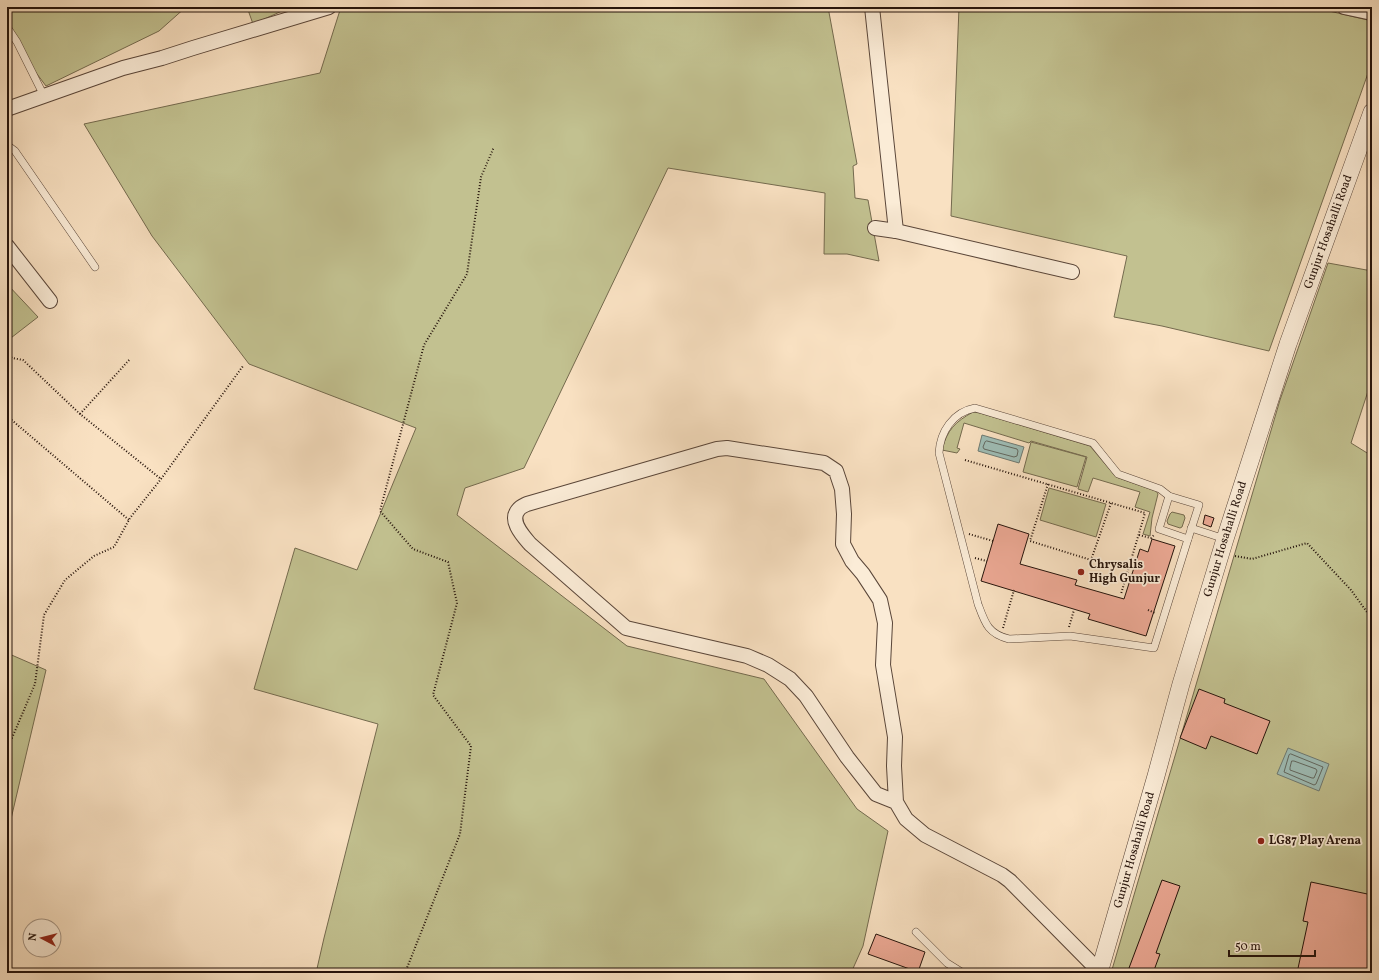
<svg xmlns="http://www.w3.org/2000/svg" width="1379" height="980" viewBox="0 0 1379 980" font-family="Vollkorn,serif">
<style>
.green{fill:#c2c190;stroke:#746a4e}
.water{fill:#9ebdb6;stroke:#6e7972}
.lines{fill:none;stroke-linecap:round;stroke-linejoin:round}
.shore{stroke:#626860;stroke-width:1}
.building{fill:#eda995;stroke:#25130b}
.service-casing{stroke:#5a4639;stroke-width:8}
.minor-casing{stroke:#5a4639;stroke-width:16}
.tertiary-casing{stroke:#5a4639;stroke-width:18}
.path{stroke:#25130b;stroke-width:2;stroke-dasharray:1 2;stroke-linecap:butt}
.service{stroke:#fbecd7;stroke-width:7}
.minor{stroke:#fbecd7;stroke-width:14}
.tertiary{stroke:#fbecd7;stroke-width:17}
.poi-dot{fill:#8f2418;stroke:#fbecd7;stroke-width:1.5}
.labels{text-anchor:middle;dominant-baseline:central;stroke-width:3.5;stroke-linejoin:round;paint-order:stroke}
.street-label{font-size:12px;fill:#25130b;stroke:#fbecd7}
.poi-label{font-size:12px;font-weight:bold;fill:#25130b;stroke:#fbecd7;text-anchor:start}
</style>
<rect width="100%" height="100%" fill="#f9e1c2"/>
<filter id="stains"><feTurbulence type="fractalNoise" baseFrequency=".005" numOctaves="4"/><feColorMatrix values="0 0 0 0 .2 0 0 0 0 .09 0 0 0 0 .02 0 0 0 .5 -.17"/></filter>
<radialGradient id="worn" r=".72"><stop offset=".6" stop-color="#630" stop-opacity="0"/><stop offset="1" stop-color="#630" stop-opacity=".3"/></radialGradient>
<g class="green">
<path d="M7,7h179l-27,24 -113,55 -39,-52z"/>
<path d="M247,7h44l-38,17z"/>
<path d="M341,7h487l29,157 -4,2 2,32 13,2 11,61 -32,-7h-23l1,-61 -157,-25 -144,300 -59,20 -8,27 170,131 137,33 93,130 31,22 -25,115 -12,27h-535l8,-35 54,-214 -124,-35 41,-141 62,22 59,-142 -167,-64 -97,-128 -68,-112 236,-51z"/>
<path d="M959,7h353l60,14v41l-103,289 -107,-25 -48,-9 13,-61 -176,-40z"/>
<path d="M1328,263l44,8v108l-21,64 21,13v517h-261l169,-573z"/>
<path d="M7,284l31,33 -31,24z"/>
<path d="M973,412l7,1 110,33 26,31 40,14 2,3 -6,24 -2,18 -7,-2 7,-22 -15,-5 5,-15 -47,-14 -5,14 -10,-3 9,-32 -56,-16 -2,2 -65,-20 -7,25 3,1 -3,4 -15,-3c5,-20 13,-28 31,-38z"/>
<path d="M1031,442l55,15 -9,30 -54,-15z"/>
<path d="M1049,488l57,16 -10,33 -56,-17z"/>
<path d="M1172,512l12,3 1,3 -3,9 -2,1 -12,-4 -1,-3 3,-7z"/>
<path d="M7,653l39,17 -39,166z"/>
</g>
<g class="water">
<path d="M982,435l42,12 -5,16 -41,-12z"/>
<path d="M1288,748l41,16 -10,27 -42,-17z"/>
</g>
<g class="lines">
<g class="shore">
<path d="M987,441l30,8 1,2 -1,5 -3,1 -30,-8 -1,-2 2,-5z"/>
<path d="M1291,754l32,13 -7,17 -2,1 -30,-13 5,-17z"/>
<path d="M1292,761h2l22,8 1,2 -3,7h-2l-22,-8v-2z"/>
</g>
</g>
<g class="building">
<path d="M1205,515l9,3 -3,9 -8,-3z"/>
<path d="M998,524l31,10 -9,30 57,16 -2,5 49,14 16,-50 8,3 4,-13 23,7 -29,90 -58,-17 2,-5 -109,-33z"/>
<path d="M1199,689l26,10 -1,4 46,18 -13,33 -46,-18 -5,13 -26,-11z"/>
<path d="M1162,880l18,6 -24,67 4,1 -7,19h-12l-12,-5z"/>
<path d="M1311,882l61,13v78h-75l11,-51 -5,-1z"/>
<path d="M876,934l49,18 -7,20 -50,-18z"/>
</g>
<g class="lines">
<g class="service-casing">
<g id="service">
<path d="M7,27l10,15 27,54"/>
<path d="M7,145l8,6 80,116"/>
<path d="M975,408l118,35 25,31 42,15 9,7 30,9 -11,34 -34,109 -84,-12 -61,3c-21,-5 -24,-16 -31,-35l-39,-151c1,-21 14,-41 36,-45z"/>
<path d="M1169,496l-10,33 29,10"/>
<path d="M1191,528l34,11"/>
<path d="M916,932l31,31 16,10"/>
</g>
</g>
<g class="minor-casing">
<g id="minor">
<path d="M872,7l24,224"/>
<path d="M1344,7l28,6"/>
<path d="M7,109l116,-41 39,-10 31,-10 136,-41"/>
<path d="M875,228l21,3 176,41"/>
<path d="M7,246l43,55"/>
<path d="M896,802l-20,-8 -29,-37 -41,-61 -16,-17 -22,-14 -21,-9 -121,-28 -96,-84c-7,-8 -22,-24 -11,-35 1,-2 6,-4 8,-5l190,-55 10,-1 97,15 12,8 6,18 2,25 -1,30 9,17 11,13 17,26 5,23 -2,42 12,72 -1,29 2,36 10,17 19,16 77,40 8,6 90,91"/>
</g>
</g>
<g class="tertiary-casing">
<g id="tertiary">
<path id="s1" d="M1099,973l57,-197 25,-92 44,-145 63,-195 84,-232"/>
</g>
</g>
<g class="path">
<path d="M7,353l5,5 11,2 57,54 81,65"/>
<path d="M80,414l50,-55"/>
<path d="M7,416l122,104"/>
<path d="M965,460l180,53 -24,81"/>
<path d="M1048,484l-18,57 61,19 20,-57"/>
<path d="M969,534l24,7"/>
<path d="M1139,535l12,3 3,-3"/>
<path d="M1235,556l17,3 55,-16 44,47 21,29"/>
<path d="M975,558l12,3"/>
<path d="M1148,610l7,3"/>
<path d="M1069,627l5,-17"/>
<path d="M1003,628l11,-38"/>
<path d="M7,742l5,-4 23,-54 9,-69 21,-35 29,-24 20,-9 16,-29 31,-39 82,-113"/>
<path d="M405,973l55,-139 11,-88 -38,-51 24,-92 -9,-41 -35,-13 -33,-38 44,-166 43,-71 14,-97 13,-30"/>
</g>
<use href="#service" class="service"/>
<use href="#minor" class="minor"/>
<use href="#tertiary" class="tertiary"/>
</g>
<g class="poi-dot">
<circle cx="1081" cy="572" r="4"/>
<circle cx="1261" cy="841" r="4"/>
</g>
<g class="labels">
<g class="street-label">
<text stroke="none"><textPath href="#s1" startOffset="776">Gunjur Hosahalli Road</textPath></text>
<text stroke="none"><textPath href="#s1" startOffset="452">Gunjur Hosahalli Road</textPath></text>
<text stroke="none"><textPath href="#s1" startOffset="128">Gunjur Hosahalli Road</textPath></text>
</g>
<g class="poi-label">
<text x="1089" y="565">Chrysalis<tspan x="1089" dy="14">High Gunjur</tspan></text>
<text x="1269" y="841">LG87 Play Arena</text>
</g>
</g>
<rect width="1379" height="980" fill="none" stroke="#f9e1c2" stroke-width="24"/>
<rect x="8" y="8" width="1363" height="964" fill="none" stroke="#25130b" stroke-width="2"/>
<rect x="12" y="12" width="1355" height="956" fill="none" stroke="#25130b"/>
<g transform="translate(42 938) rotate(277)"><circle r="19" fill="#fbecd7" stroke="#a59585"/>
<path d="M0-3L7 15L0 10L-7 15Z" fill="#8f2418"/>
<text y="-6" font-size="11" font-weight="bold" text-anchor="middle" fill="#25130b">N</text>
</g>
<path d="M1229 950v6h86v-6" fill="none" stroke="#25130b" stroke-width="2"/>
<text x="1235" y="950" font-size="12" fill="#25130b" stroke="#fbecd7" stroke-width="3" paint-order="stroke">50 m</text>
<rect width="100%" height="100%" filter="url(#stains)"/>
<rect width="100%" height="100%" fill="url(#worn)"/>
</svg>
